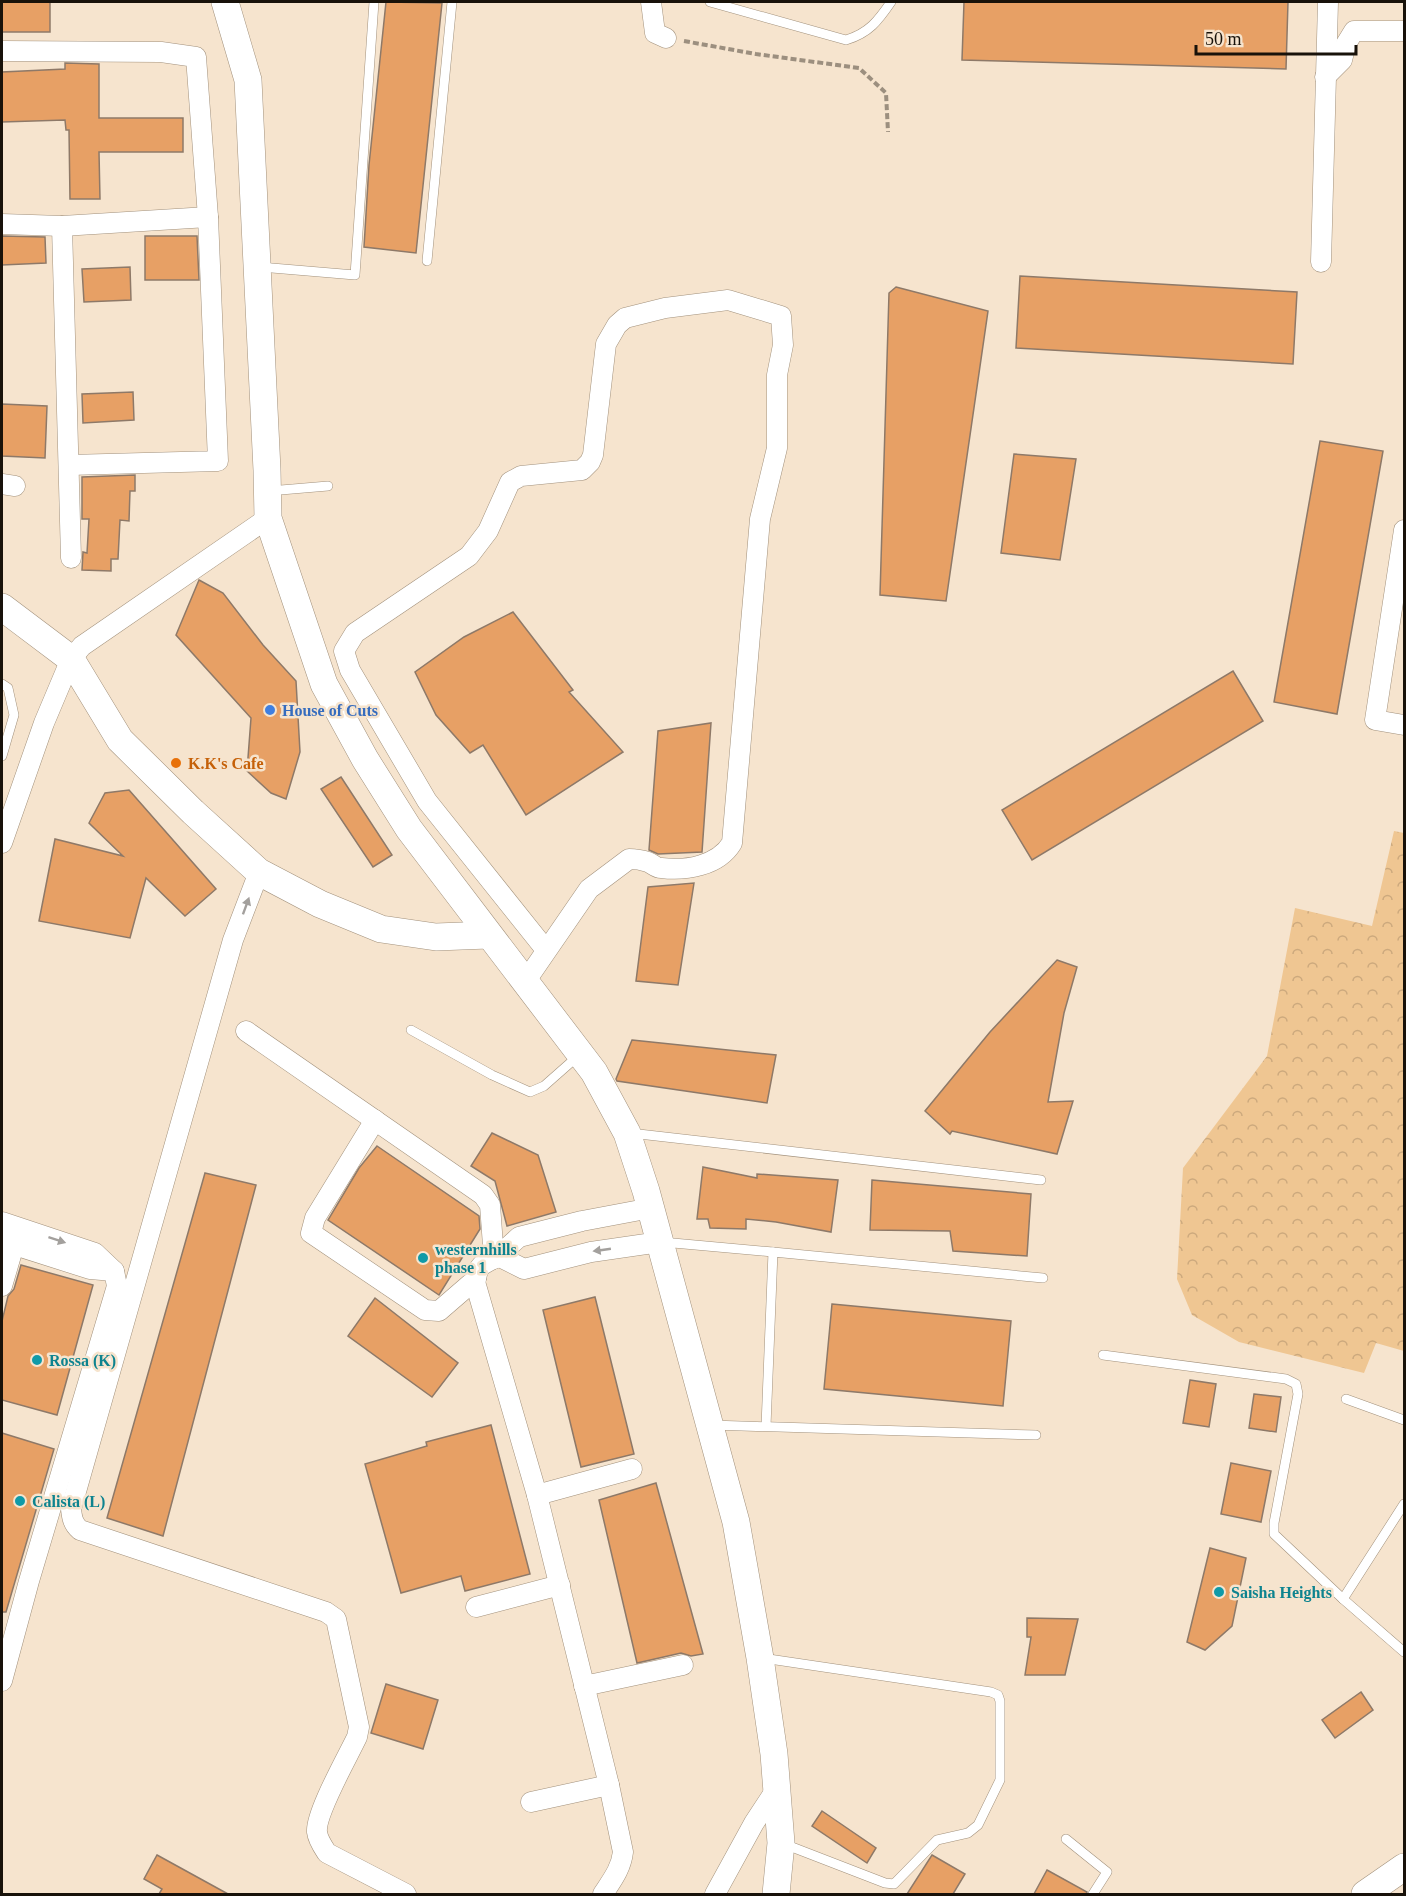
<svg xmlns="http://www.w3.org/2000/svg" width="1406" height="1896" viewBox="0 0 1406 1896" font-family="Georgia,serif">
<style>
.forest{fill:url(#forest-crowns)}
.building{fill:#e7a065;stroke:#8e7968;stroke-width:1.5}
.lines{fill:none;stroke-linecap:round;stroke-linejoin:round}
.lane-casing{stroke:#a2917c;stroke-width:10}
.street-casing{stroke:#a2917c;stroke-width:21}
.secondary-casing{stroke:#a2917c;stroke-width:28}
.path{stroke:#9c8f7f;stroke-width:4;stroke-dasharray:6 3;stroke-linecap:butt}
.lane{stroke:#fff;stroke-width:9}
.street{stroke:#fff;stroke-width:20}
.secondary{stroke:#fff;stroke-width:27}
.oneway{fill:#a3a09d}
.shop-dot{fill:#3f7fe0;stroke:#f6e4ce;stroke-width:2}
.food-dot{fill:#e8710a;stroke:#f6e4ce;stroke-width:2}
.culture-dot{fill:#0f9aa8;stroke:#f6e4ce;stroke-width:2}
.labels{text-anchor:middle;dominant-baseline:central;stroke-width:5;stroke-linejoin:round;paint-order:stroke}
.shop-label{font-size:16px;font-weight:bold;fill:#366cbe;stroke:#f6e4ce;text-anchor:start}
.food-label{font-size:16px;font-weight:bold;fill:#c56008;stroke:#f6e4ce;text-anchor:start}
.culture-label{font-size:16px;font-weight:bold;fill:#0d838f;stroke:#f6e4ce;text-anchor:start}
</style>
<defs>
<pattern id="forest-crowns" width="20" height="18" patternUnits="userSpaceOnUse" patternTransform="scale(1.5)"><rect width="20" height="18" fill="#efc692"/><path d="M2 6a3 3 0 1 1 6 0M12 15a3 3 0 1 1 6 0" fill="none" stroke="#cca97d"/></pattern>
</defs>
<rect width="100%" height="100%" fill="#f6e4ce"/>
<path class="forest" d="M1394,831l10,2v518l-28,-8 -12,30 -125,-31 -47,-27 -15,-36 6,-111 84,-112 28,-148 77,18z"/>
<g class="building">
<rect x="2" y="2" width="48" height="30"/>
<path d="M386,2l56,1 -26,250 -52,-6 5,-82z"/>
<path d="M964,2h324l-2,67 -324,-9z"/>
<path d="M65,63l34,1v54h84v34h-84l1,47h-30l-1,-69h-3l-1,-10 -63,2v-50l63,-3z"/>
<path d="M2,236l43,1 1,26 -44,2z"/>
<path d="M145,236h52l2,44h-54z"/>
<path d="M130,267l1,33 -47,2 -2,-33z"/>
<path d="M1020,276l277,16 -4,72 -277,-16z"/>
<path d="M896,287l92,24 -42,290 -66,-6 9,-302z"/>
<path d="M133,392l1,28 -51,3 -1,-29z"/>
<path d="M2,404l45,2 -2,52 -43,-2z"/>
<path d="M1320,441l63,10 -46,263 -63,-12z"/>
<path d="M1014,454l62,5 -16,101 -59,-7z"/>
<path d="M135,475v16h-5l-1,30 -9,-1 -2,39h-7v12l-29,-1 1,-18 4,1 2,-34h-7v-42z"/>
<path d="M199,580l24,13 40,52 33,36 4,71 -14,47 -15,-6 -24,-22 4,-53 -75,-83z"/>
<path d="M513,612l60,78 -4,2 54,60 -97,63 -43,-70 -13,8 -34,-38 -21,-43 49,-35z"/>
<path d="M1233,671l30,50 -231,139 -30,-50z"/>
<path d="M711,723l-9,129 -44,2 -9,-4 9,-119z"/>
<path d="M341,777l51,78 -19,12 -52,-78z"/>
<path d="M129,790l87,99 -31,27 -39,-38 -16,60 -91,-17 16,-82 68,17 -34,-33 16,-30z"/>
<path d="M694,883l-16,102 -42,-4 12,-94z"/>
<path d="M1057,960l20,7 -13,46 -16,89 25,-1 -16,53 -105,-23 -2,3 -25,-23 65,-79z"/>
<path d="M632,1040l144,15 -9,48 -150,-22 -1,-2z"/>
<path d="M492,1133l46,22 18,57 -49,14 -12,-45 -24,-15z"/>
<path d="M377,1146l102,70 1,13 -41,66 -111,-75 31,-52z"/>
<path d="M703,1167l54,11v-4l81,6 -7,52 -55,-10 -30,-3v10l-36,-1 -2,-9h-11z"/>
<path d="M205,1173l51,12 -93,351 -56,-18z"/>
<path d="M872,1180l159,14 -4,62 -74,-5 -3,-20 -80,-1z"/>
<path d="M21,1265l72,20 -36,130 -55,-15v-79l6,-25 6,-7z"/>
<path d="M595,1297l39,157 -53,13 -38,-157z"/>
<path d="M375,1298l83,65 -26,34 -84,-61z"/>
<path d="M832,1304l179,17 -8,85 -179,-17z"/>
<path d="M1190,1380l26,4 -7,43 -26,-4z"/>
<path d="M1254,1394l27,3 -5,35 -27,-4z"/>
<path d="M491,1425l39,149 -65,17 -4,-15 -60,17 -36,-129 62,-18 -1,-4z"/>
<path d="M2,1433l52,16 -48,163h-4z"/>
<path d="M1231,1463l40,8 -10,51 -40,-8z"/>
<path d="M656,1483l47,171 -12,2 -10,-3 -44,10 -38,-163z"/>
<path d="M1210,1548l36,10 -14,68 -27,24 -18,-8z"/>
<path d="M1027,1618l51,1 -13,56h-40l6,-38h-4z"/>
<path d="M386,1684l52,16 -15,49 -52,-16z"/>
<path d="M1361,1692l12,18 -38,28 -13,-18z"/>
<path d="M822,1811l54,37 -9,15 -55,-37z"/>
<path d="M157,1855l71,39h-69l3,-5 -18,-10z"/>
<path d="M932,1855l33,19 -12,20h-46z"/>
<path d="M1047,1870l40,22 -1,2h-52z"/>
</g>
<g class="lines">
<g class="lane-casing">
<g id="lane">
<path d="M710,2l136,38c23,-7 32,-19 45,-38"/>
<path d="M427,261l25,-259"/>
<path d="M260,267l95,8 19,-273"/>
<path d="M269,491l59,-5"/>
<path d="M2,684l6,4 6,27 -12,41"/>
<path d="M411,1030l81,45 38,17 14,-6 34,-30"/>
<path d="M630,1133l411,47"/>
<path d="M662,1242l111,10"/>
<path d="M1103,1355l183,24 10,5 2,10 -24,129v11l69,65 61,53"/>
<path d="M1346,1399l58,21"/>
<path d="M711,1425l325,10"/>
<path d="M766,1426l7,-174 270,26"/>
<path d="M1343,1599l61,-95"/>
<path d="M762,1658l229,34 7,3 2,6v79l-22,45 -10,8 -31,7 -43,44 -9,-1 -101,-39"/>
<path d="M1066,1839l41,33 -14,22"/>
</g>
</g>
<g class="street-casing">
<g id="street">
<path d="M651,2l4,31 11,5"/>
<path d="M2,51l159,1 35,5 12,160 10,244 -149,4"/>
<path d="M1325,77l17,-17 4,-16 8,-13h50"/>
<path d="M2,224l60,2 146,-9"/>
<path d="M62,226l9,332"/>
<path d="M1321,262l7,-260"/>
<path d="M2,484l13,2"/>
<path d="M1404,530l-29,190 29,5"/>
<path d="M2,843l42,-120 27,-64 11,-13 186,-128"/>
<path d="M259,872l-26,68 -162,569c1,9 2,15 9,21l246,82 10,7 23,108 -2,10c-9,19 -42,77 -40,95 1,8 6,15 10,21l79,41"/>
<path d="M525,982l64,-93 40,-30c7,0 13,1 19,3 5,2 8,6 13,6 25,3 57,-2 71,-25l28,-324 17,-71v-73l6,-30 -2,-29 -53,-16 -63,8 -40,10 -8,7 -11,19 -13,111 -3,7 -8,8 -61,6 -11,6 -22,49 -19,25 -114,77 -11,18 6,19 77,131 119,149"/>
<path d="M246,1031l237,164 7,10 4,54"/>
<path d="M375,1120l-60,98 -4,15 114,77 14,1 37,-32"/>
<path d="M2,1222l93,31 19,18 3,15 -88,295 -27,100"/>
<path d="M2,1241l88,28 24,2"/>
<path d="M498,1256l26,13 67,-17 69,-10"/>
<path d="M2,1286l12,-41"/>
<path d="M537,1495l95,-26"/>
<path d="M476,1607l84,-22"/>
<path d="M584,1686l99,-21"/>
<path d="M531,1802l78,-17"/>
<path d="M603,1894c9,-14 18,-25 20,-42l-14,-67 -72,-290 -62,-213 3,-12 4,-5 16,-9 21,-19 63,-16 69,-13"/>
<path d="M715,1894l39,-71 23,-35"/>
</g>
</g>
<g class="secondary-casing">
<g id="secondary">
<path d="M225,2l23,78 19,390 1,48 56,166 41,75 44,70 185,243 33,61 19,58 90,331 24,136 14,96 7,89 -5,51"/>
<path d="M2,607l69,52 49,81 73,72 66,60 61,32 61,25 55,8 52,-2"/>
<path d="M1365,1894l39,-27"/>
</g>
</g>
<path class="path" d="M684,41l72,13 103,14 27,25 2,39"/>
<use href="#lane" class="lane"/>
<use href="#street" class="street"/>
<use href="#secondary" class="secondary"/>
</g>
<defs><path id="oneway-solid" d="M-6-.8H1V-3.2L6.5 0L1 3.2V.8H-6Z" transform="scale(1.5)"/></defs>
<g class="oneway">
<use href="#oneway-solid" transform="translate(246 906) rotate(-70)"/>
<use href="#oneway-solid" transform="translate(57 1240) rotate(18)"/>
<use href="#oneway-solid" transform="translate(602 1250) rotate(172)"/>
</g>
<circle class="shop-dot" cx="270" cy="710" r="6"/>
<circle class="food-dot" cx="176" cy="763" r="6"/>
<g class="culture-dot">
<circle cx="423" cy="1258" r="6"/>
<circle cx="37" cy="1360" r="6"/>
<circle cx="20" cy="1501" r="6"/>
<circle cx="1219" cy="1592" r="6"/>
</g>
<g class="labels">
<g class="shop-label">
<text x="282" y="710">House of Cuts</text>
</g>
<g class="food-label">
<text x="188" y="763">K.K's Cafe</text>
</g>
<g class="culture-label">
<text x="435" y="1249">westernhills<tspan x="435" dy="18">phase 1</tspan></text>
<text x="49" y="1360">Rossa (K)</text>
<text x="32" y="1501">Calista (L)</text>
<text x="1231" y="1592">Saisha Heights</text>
</g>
</g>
<rect width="1406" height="1896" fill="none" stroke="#18120a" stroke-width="6"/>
<path d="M1196 45v9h160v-9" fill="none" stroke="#18120a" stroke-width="3"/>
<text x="1205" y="45" font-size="18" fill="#18120a" stroke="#f6e4ce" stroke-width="4.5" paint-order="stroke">50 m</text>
</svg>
